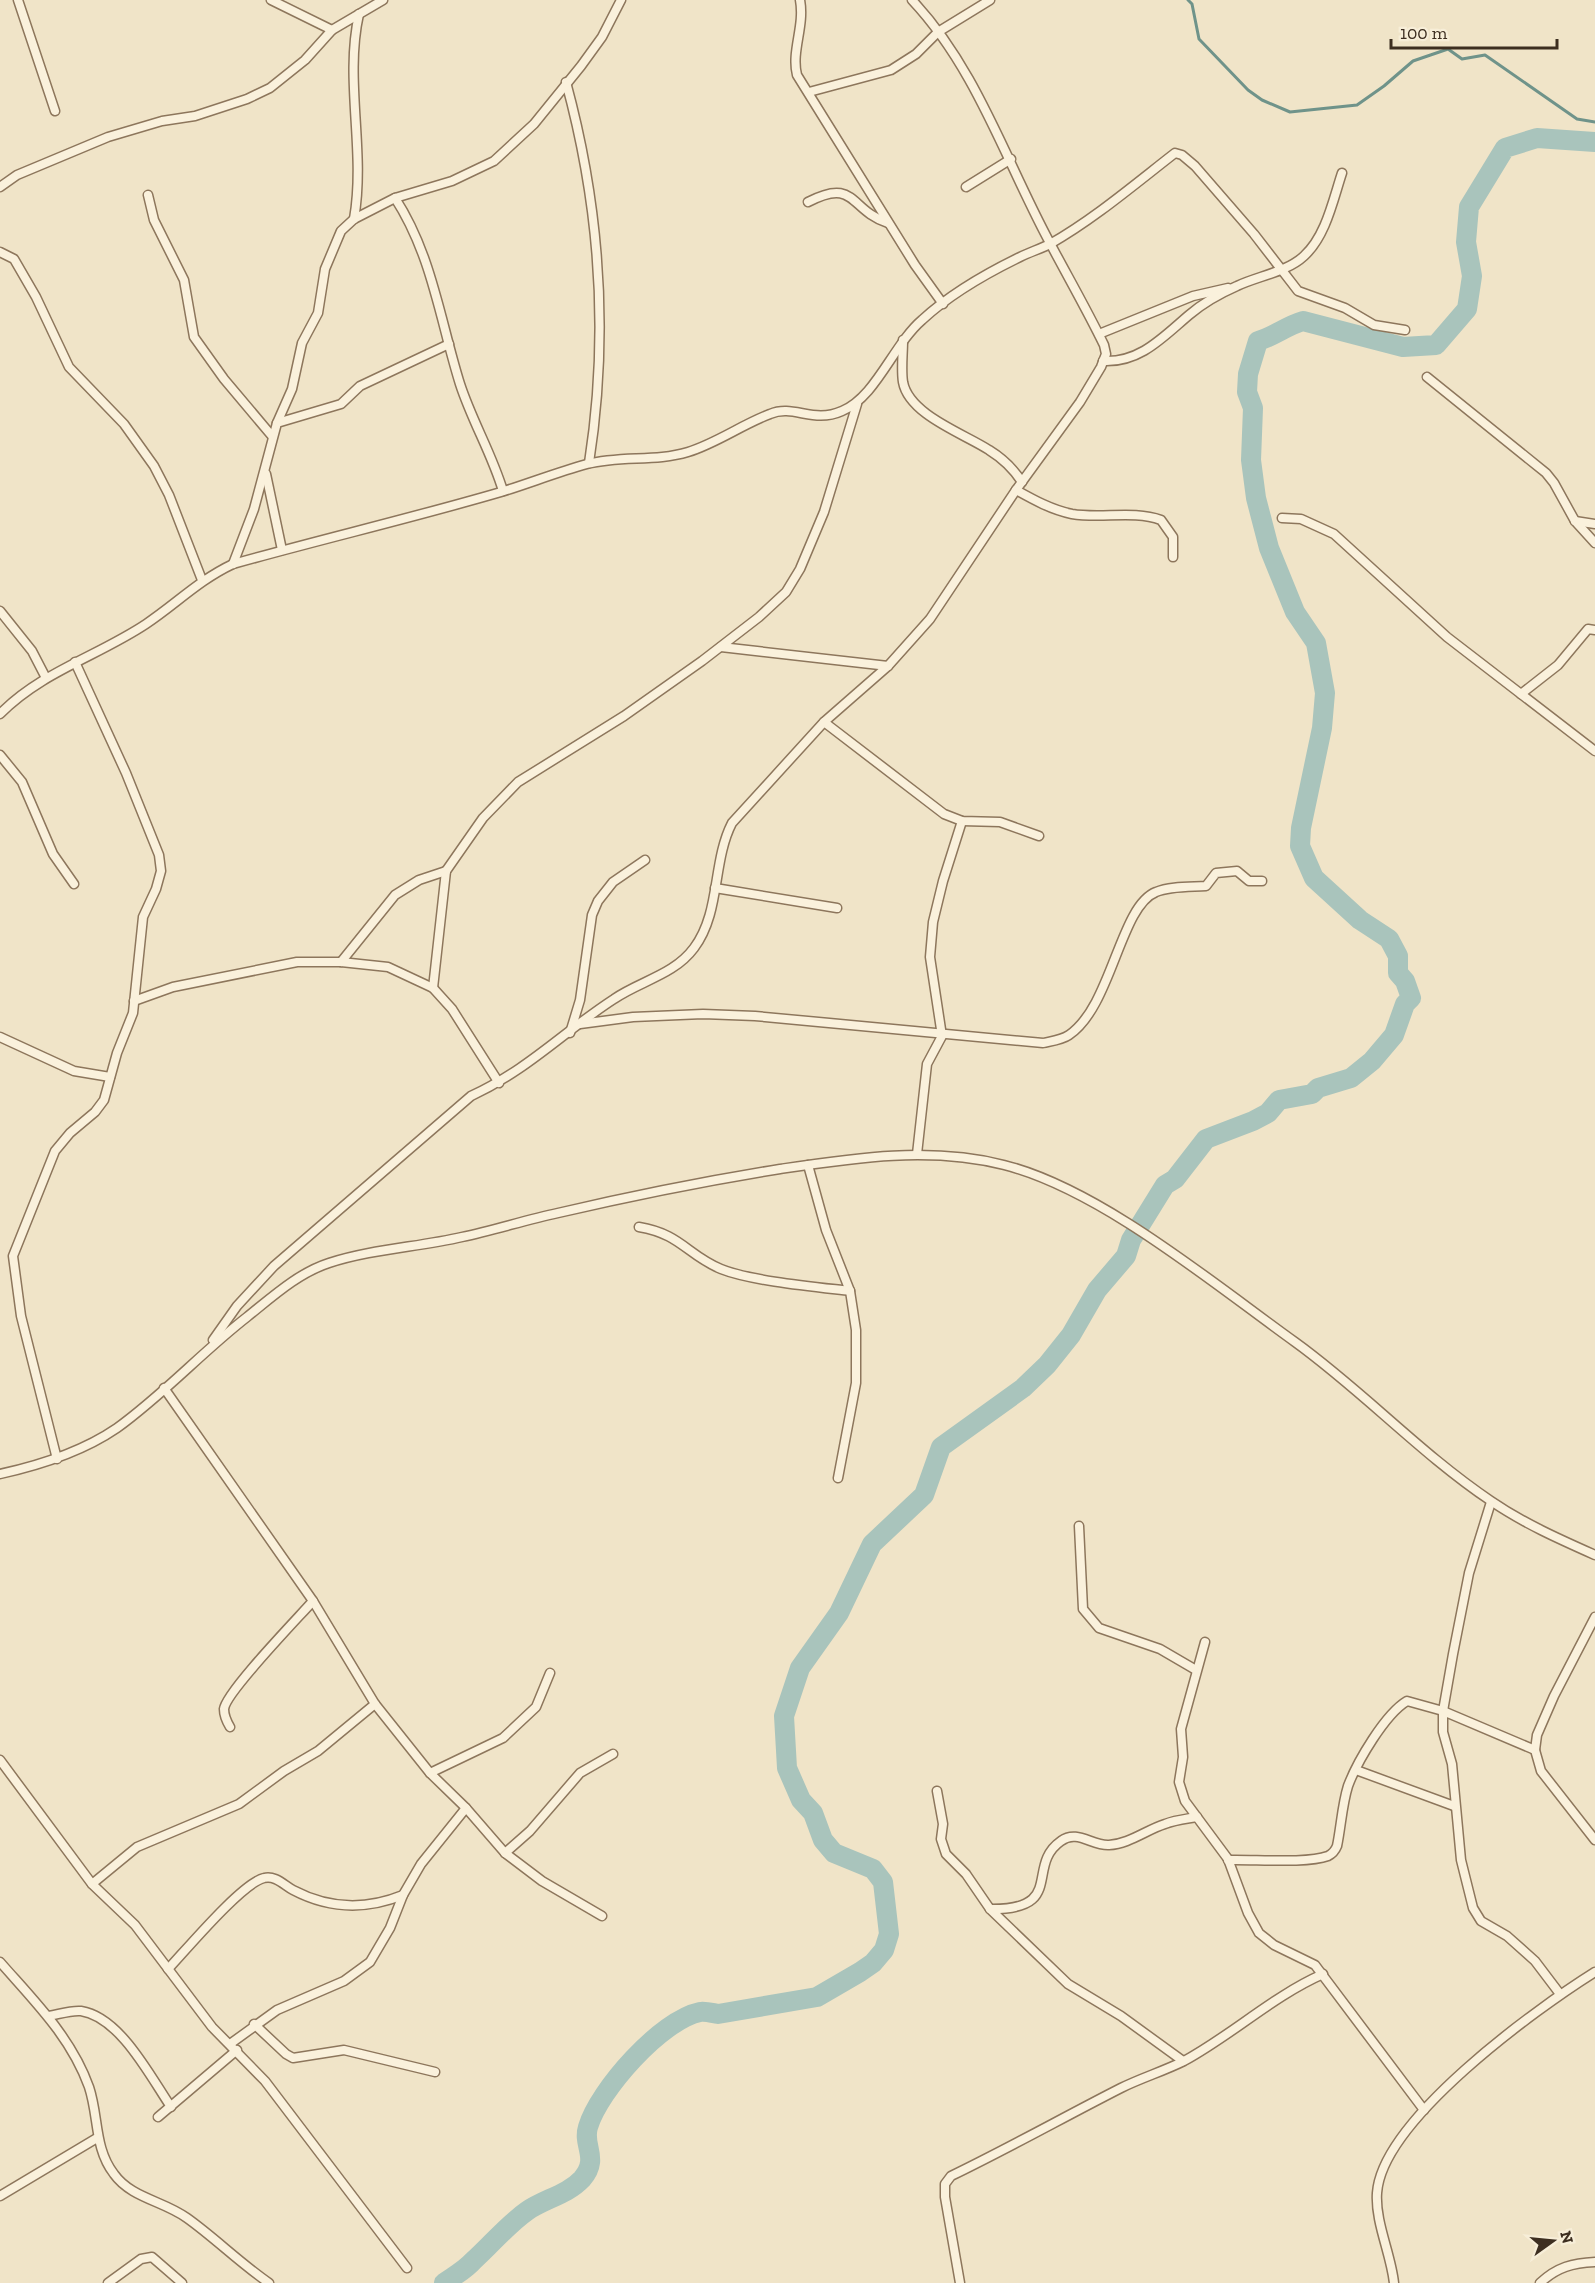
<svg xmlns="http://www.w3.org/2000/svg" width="1595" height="2283" viewBox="0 0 1595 2283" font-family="'Zilla Slab',serif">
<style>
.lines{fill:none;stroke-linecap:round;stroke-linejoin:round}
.stream{stroke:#6f938a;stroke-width:3}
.river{stroke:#a9c4bc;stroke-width:20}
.street-casing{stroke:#8d765c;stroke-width:11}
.street{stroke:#faf1dc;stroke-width:8}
</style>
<rect width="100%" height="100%" fill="#f0e4c8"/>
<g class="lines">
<path class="stream" d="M1188,0l4,4 7,35 49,51 14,10 28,12 67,-7 27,-19 29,-25 35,-12 14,10 23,-4 92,64 18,3"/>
<path class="river" d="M444,2283c10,-7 21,-13 29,-22 18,-16 34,-36 54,-50 17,-12 40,-16 55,-32 18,-21 0,-33 6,-52 11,-37 73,-107 112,-115 5,-1 12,1 18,2l99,-17 43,-25 13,-9 11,-13 5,-16 -6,-52 -10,-13 -39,-16 -11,-13 -10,-27 -12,-13 -14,-32 -3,-52 16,-48 39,-55 33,-69 52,-49 17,-48 82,-59 24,-23 24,-30 26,-45 29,-34 5,-16 34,-55 10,-6 31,-40 47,-18 15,-8 11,-13 33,-6 6,-6 33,-10 21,-17 22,-26 11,-31 6,-6 -6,-17 -7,-8v-17l-9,-17 -29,-19 -46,-42 -14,-32 1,-18 21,-100 3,-35 -9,-50 -21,-31 -26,-64 -13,-50 -5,-38 2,-52 -6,-16 1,-18 10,-33c17,-5 28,-15 45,-20l100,26 33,-2 31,-36 5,-33 -6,-34 3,-35 36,-59 32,-10 58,4"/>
<g class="street-casing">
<g id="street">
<path d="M18,0l37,111"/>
<path d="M271,0l61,30"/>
<path d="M800,0c5,26 -9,51 -3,75l118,190 28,39"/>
<path d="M566,82c34,125 43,253 23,381"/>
<path d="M809,92l82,-22 25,-16 22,-22 52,-32"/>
<path d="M0,187l17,-12 91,-38 54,-16 33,-5 52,-17 23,-11 35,-28 27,-30 51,-30"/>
<path d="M966,187l45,-28"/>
<path d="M148,195l6,25 30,60 10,57 30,42 48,57"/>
<path d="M395,198c37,57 45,122 65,186 12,37 32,70 43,107"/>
<path d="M808,202c48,-25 41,8 80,21"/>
<path d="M354,219c12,-68 -10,-138 5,-205"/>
<path d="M0,252l14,7 22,38 33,70 55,57 30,42 15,29 33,85"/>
<path d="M1099,334l94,-38 35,-8"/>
<path d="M903,340c0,14 -2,29 0,42 6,33 62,52 86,68 13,8 24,18 33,32"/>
<path d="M1103,361c37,2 60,-24 86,-46 14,-12 32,-22 48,-29 21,-10 50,-14 67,-30 22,-20 29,-56 38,-83"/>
<path d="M1427,377l119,96 8,10 21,38 20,22"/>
<path d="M277,423l15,-34 10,-46 16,-30 7,-44 16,-38 13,-12 41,-21 57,-17 42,-20 40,-37 47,-58 21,-29 19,-37"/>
<path d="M266,474l16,76"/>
<path d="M1016,490c18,10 36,20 56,24 29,5 61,-4 89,6l12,17v20"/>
<path d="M1282,518l19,1 33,15 113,103 148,114"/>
<path d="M1575,521l20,3"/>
<path d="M233,564l21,-55 23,-86 64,-19 19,-18 89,-42"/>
<path d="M0,611l32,40 14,27"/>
<path d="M721,647l167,19"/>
<path d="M1521,694l37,-29 30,-36 7,1"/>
<path d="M0,714c41,-42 98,-58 146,-90 30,-20 53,-44 87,-60 89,-25 179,-46 268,-72 29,-9 57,-20 86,-28 34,-9 68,-2 101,-12 29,-9 53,-27 82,-38 24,-10 43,10 72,-3 34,-14 51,-66 80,-91 27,-25 65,-47 98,-63 10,-5 20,-8 30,-13 44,-25 85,-60 125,-91l7,2 13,11 59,68 44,57 47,17 29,17 31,5"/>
<path d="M824,722l120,92 18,7 38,1 39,14"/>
<path d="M0,755l22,27 31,72 21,30"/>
<path d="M715,888l122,20"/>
<path d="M341,962l54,-67 24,-15 27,-9"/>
<path d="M433,988l13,-117 37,-53 35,-36 106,-66 78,-55 57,-44 27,-25 14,-23 24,-57 33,-108"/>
<path d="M134,1001l39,-14 124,-25h44l47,5 45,21 19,21 47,74"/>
<path d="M580,1024l53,-7 70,-3 52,2 288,27c9,-2 19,-3 26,-8 43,-29 51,-129 87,-143 14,-6 34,-5 50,-6l10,-13 21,-2 12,10h13"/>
<path d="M570,1033l10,-33 12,-85 6,-14 15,-19 32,-22"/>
<path d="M0,1037l74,34 36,6"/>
<path d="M917,1154l10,-90 15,-28 -12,-79 3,-35 10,-41 19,-60"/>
<path d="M808,1165l18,65 24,61 6,39v53l-18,95"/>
<path d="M639,1227c42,7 48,28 82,42 30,12 95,18 129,22"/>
<path d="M213,1340l24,-34 37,-40 197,-170c58,-27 92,-64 143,-97 26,-18 60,-24 80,-51 27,-36 18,-86 38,-125l92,-101 64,-56 42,-47 86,-129 64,-88 21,-35 5,-13 -2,-9c-17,-35 -36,-68 -54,-102 -44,-81 -73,-174 -138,-243"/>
<path d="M164,1388l149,213 62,103 55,69 36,35 39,45 37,28 60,35"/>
<path d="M57,1459l-36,-143 -8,-60 42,-105 15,-18 25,-21 9,-12 13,-47 16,-40 10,-96 13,-28 5,-18 -2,-16 -33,-82 -51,-111"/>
<path d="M0,1474c41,-9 82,-22 117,-46 46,-33 85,-76 130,-111 25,-20 51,-44 82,-54 43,-14 90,-16 133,-26 32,-7 64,-17 96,-24 73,-17 147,-32 222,-44 73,-11 150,-23 224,-4 96,24 210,119 291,177 68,49 126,112 196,159 32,22 68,38 104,54"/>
<path d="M1491,1502l-22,71 -16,81 -10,57v21l9,32 9,96 12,48 8,13 26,15 28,25 25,33"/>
<path d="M1079,1526l4,83 16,19 61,21 36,21"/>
<path d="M1595,1617l-41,79 -17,39 -2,15 6,21 54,69"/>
<path d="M1205,1642l-24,87 2,28 -4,25 6,19 43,58 20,54 11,20 15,12 41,20 109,145"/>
<path d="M230,1727c-3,-5 -6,-12 -6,-18 2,-17 74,-91 89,-108"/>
<path d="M0,1760l92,124 43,41 77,102 53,54 142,187"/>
<path d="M1356,1770l98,36"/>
<path d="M430,1773l73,-35 33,-31 14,-34"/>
<path d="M937,1791l6,33 -2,15 5,15 20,20 24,35 78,75 53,32 62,45"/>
<path d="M505,1853l25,-22 50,-58 33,-19"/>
<path d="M1228,1860c25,-1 78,4 100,-4 4,-2 7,-5 9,-10 4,-19 5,-41 11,-60 9,-24 37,-72 59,-85l36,10 92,39"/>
<path d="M92,1884l45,-37 102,-43 45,-33 34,-20 57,-47"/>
<path d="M990,1909c76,1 35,-43 71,-68 16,-12 31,5 48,4 20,-1 37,-15 56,-21 10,-4 21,-5 32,-7"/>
<path d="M0,1962c35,40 71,75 89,125 10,30 5,61 25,87 17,24 50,27 73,44 28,20 53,45 82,65"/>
<path d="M168,1969c18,-19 74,-86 96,-91 11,-3 20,7 29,12 36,19 73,20 110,5l18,-31 45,-56"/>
<path d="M49,2016c11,-2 22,-6 32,-5 39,6 69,65 90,96"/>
<path d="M254,2024l32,30 7,4 51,-8 91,22"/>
<path d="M230,2044l47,-34 67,-29 26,-19 20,-34 13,-33"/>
<path d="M158,2117l79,-67"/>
<path d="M0,2196l97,-58"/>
<path d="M108,2283l33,-24 11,-2 30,26"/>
<path d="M960,2283l-15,-86v-13l6,-8c58,-28 113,-59 170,-88 20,-10 43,-17 63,-27 48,-26 89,-65 139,-87"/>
<path d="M1394,2283c-3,-29 -19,-61 -17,-90 5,-73 159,-184 218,-221"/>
<path d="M1540,2283c17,-16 33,-20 55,-21"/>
</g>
</g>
<use href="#street" class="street"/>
</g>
<g transform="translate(1553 2241) rotate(75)" stroke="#f7eed8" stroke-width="4.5" paint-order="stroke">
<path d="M0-4.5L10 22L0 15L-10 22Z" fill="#3d2e20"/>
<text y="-9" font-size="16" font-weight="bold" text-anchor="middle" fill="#3d2e20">N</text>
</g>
<path d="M1391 39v9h166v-9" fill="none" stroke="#3d2e20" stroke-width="3"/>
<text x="1400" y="39" font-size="18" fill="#3d2e20" stroke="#f7eed8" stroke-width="4.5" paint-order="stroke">100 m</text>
</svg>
